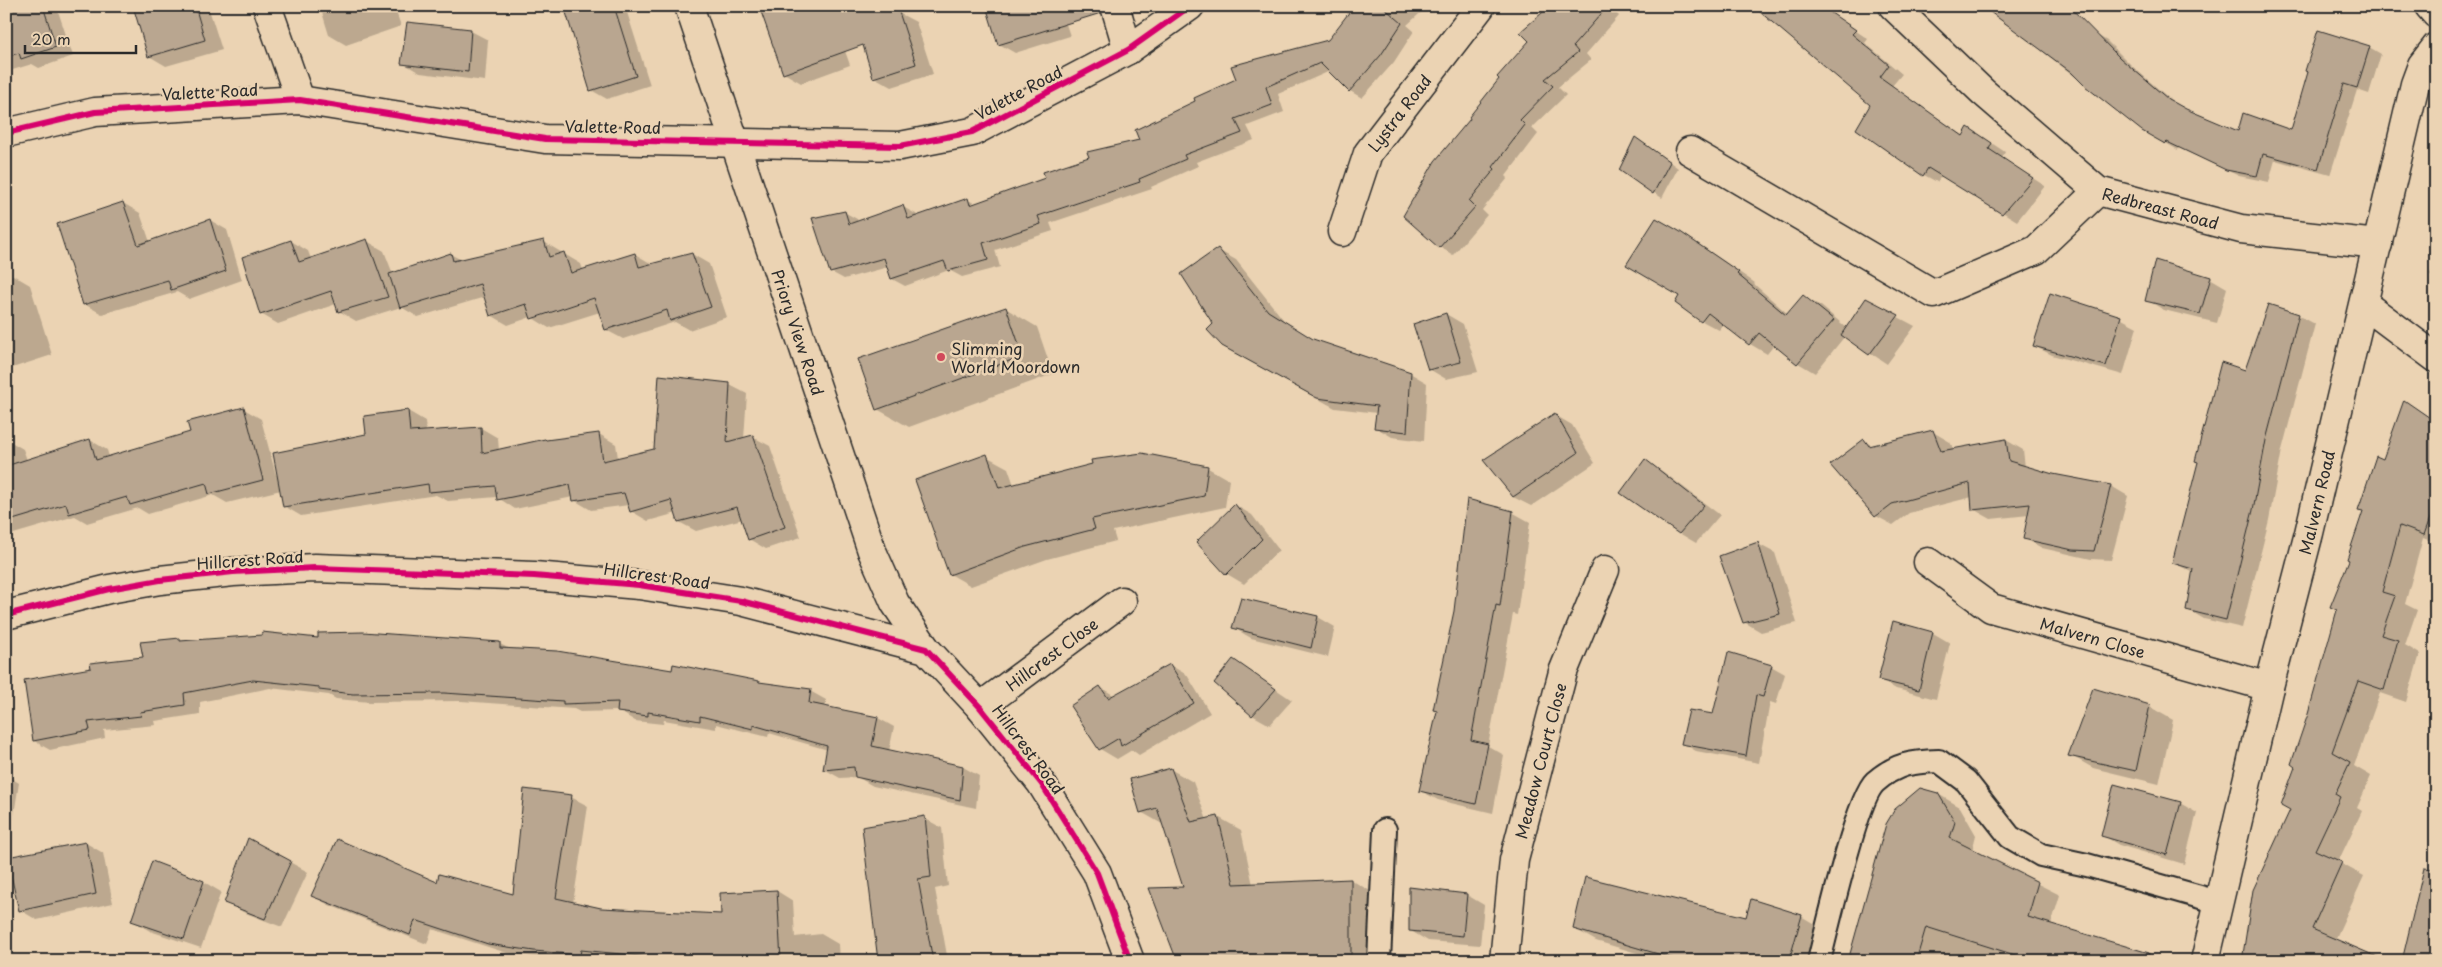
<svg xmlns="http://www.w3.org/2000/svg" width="2442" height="967" viewBox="0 0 2442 967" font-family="'Playpen Sans',sans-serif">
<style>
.shadow{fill:#0003}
.building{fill:#b9a690;stroke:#2b2b2b}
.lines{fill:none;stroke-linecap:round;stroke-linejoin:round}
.lane-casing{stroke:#2b2b2b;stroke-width:26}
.street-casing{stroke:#2b2b2b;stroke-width:31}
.secondary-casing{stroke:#2b2b2b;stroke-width:31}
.lane{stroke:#ebd3b3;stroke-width:22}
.street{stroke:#ebd3b3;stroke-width:28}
.secondary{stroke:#ebd3b3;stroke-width:28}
.cycleway-casing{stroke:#ebd3b3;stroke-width:9}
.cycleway{stroke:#d6006c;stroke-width:6}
.poi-dot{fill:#d1495b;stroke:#ebd3b3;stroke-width:2}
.labels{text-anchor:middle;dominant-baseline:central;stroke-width:5;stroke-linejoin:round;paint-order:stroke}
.street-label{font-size:16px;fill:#2b2b2b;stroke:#ebd3b3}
.poi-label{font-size:16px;fill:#2b2b2b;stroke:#ebd3b3;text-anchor:start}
</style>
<rect width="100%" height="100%" fill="#ebd3b3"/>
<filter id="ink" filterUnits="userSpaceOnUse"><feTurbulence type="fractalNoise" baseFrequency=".02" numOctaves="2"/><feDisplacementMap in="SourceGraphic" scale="10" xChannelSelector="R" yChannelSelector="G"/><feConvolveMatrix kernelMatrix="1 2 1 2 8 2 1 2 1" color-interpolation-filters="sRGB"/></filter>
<g filter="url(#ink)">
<g class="shadow">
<path d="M6,6l4,5 15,-5h25l8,5 15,45 -34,12 -7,-4 -26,8z"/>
<path d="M135,6h73l14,44 -56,16 -17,-10z"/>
<path d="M320,6h74l7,20 -55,19 -17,-10z"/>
<path d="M565,6h60l25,79 -43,14 -16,-9z"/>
<path d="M829,6l21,59 -49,18 -17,-10z"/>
<path d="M1060,6l10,30 -55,17 -16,-9z"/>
<path d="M1356,6h72l-21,19 7,6 -20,31 -32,36 -12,-7 -20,-20 -52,23 6,18 -37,14 7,14 -58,22 2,4 -47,21 1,2 -102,34 3,8 -58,19 5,17 -38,10 -13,-7 -44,16 -13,-7 -4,-12 -44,12 -13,-7 13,-60 13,7 1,3 45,-15 13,7 1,3 51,-17 8,4 71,-25 94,-38 187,-100z"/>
<path d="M1551,6h74l-8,8 2,2 -33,38 5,6 -33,27 8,8 -34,33 6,6 -32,42 2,2 -26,32 5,5 -34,40 -13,-8 -35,-32 67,-97 59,-77z"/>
<path d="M1819,6l49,33 -3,4 37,31 -10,12 72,50h17l24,16 -3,6 43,28 -28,35 -75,-46 -5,7 -13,-7 -66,-46 14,-24z"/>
<path d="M1985,6l110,28 12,7 25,25 48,42 59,25 53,-1 77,-85 12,7 -12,40 -12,-4 -27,85 -55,-15 -6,22 -30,-6 -60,-28 -1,2 -35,-20z"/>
<path d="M2240,6h9l-1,4z"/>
<path d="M2281,6h17l-4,7z"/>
<path d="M899,13l17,9 17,52 -41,13 -18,-10z"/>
<path d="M409,24l62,7 17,9 -3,41 -65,-8 -17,-10z"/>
<path d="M1644,143l34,25 -16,30 -42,-28z"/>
<path d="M123,203l17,10 10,29 60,-22 17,10 15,50 -53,19 -12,-7 -75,22 -18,-10z"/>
<path d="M1657,220l40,23 58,40 -1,1 34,30 15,-17 18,9 26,22 19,-28 49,26 -28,38 -42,-28 -30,37 -17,-10 -23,-19 -8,10 -17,-10 -26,-20 -5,6 -17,-9 -21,-25z"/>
<path d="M291,241l17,10 3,8 56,-18 17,10 9,23 57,-20 12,6 82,-18 37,22 2,6 52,-16 17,10 40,-10 17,10 18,53 -38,13 -14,-8 -52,17 -17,-9 -6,-18 -51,16 -18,-11 -23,8 -17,-10 -6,-18 -67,20 -17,-10 -45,14 -17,-10 -3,-7 -58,20 -17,-10z"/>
<path d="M1218,250l18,10 50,63 29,18 95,32 17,10 -3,58 -32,-4 -17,-10 2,-14 -42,-5 -95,-52 -25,-31z"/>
<path d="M2436,267v13l-7,-6z"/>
<path d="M13,275l17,10 22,70 -46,15v-93z"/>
<path d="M2210,278l17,10 -10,35 -53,-13 -17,-10z"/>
<path d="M1005,308l32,19 16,47 -144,53 -32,-18z"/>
<path d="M1446,314l17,10 15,48 -32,7 -17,-10z"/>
<path d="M2298,315l17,9 -33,126 -13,70 -27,108 -38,-9 -17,-10 7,-36 -20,-10 72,-192z"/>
<path d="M2120,318l17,9 -14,48 -71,-20 -18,-9z"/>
<path d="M730,385l17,9 -3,45 9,-2 17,9 31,91 -35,12 -17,-10 -6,-20 -47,12 -17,-9 -2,-9 -29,8 -17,-10 -2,-6 -38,5 -17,-10 -1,-3 -58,12 -18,-12 -49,4 -12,-6 -135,21 -17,-10 -3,-16 -54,13 -14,-8 -65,19 -10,-6 -51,15 -12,-7 -65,19 -4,-2v-94l17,10 4,11 63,-20 17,10 2,7 83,-24 52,-24 17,10 15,56 92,-40 40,-24 17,10 1,11 55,-4 17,10 1,13 100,-17 17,10 2,14 37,-8z"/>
<path d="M2404,402l32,19v122l-13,-5 -18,66 12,6 -12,35 15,9 -14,48 -26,-9 -26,73 17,10 -14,32 5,3 -24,51 26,14 -29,64 -92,21 48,-151 6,-44 53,-206z"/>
<path d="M1555,415l17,10 23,38 -64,43 -18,-9z"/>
<path d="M1933,432l17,10 4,8 52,-10 17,10 2,17 28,8 58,11 17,10 -17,64 -20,-1 -49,-11 -18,-10 5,-23 -38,4 -18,-10 -1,-12 -63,16 -16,12 -17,-9 -12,-75 9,5z"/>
<path d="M1141,455l67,13 21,12 -4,27 -112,24 3,10 -69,18 -76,27 -21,-12 36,-118 22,12 6,17z"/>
<path d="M1645,461l17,10 58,44 -24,28 -17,-10z"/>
<path d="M1235,505l17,10 27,35 -35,34 -17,-10 -29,-32z"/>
<path d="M1512,512l18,10 -13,93 -4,-1 -25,132 16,9 -11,58 -55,-13 -17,-9 17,-79 -4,-3z"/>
<path d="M1758,544l17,9 22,70 -36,9 -17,-10z"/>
<path d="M1242,600l76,17 17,10 -7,30 -77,-19 -17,-10z"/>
<path d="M1894,622l39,11 17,10 -14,56 -40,-10 -17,-10z"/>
<path d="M319,639l181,5 10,5 249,33 51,9 16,9v8l52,10 16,9 -5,24 74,16 16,9 -3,32 -103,-22 -16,-9 -17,1 -16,-9 4,-19 -59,-17 -1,4 -52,-13v5l-52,-9 -1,4 -28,-3 -16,-10 -39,1 -6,-3 -113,-8 -91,1 -34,-3 -7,-4 -59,-7 -70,14v12l-45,7 1,4 -52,5 1,8 -55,12 -16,-9 111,-83 35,-18 4,2z"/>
<path d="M1234,661l58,39 -22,25 -18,-10z"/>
<path d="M1170,665l17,10 23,38 -71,42 -7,-5 -15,9 -17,-10v-62l15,9z"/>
<path d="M1771,666l14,8 -9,30 -6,-2 -11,61 -63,-12 -14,-8z"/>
<path d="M2094,689l56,18 23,13 -14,64 -66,-16 -23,-13z"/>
<path d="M1170,769l23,13 14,38 11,-3 23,13 12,55 98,-5 23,13 -1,68h-195l6,-73 -20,-63 -23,-13z"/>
<path d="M6,775l13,8 -6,38 -7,-2z"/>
<path d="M1938,794l22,13 16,28 -4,16 88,44 -9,30 91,28 14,8h-307z"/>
<path d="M571,797l17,9 -15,97 28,7 121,5 55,-24 16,10 2,36 26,-3 17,10 1,17 -286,-1 -46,-7 -75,-24 -5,15 -98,-39 -16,-9 125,-12 76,12z"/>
<path d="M2180,803l17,10 -13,51 -65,-19 -17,-10z"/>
<path d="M924,818l18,10 6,58 -13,3 13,72h-68z"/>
<path d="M249,840l59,32 -26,55 -39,-15 -17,-10z"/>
<path d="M86,843l17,10 10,50 -76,17 -17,-10z"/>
<path d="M153,862l51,20 17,10 -20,56 -51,-17 -17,-10z"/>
<path d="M1467,895l17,10 -4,40 -52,-4 -17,-10z"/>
<path d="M1801,916l22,13 -9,32h-150l-68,-20 -21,-12z"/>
</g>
<g class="building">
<path d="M20,6h23l13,41 -35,12 -2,-6 -13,4v-46z"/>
<path d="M133,6h62l10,34 -57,17z"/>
<path d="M564,6h50l22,70 -46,15z"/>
<path d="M759,6h138l19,58 -43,14 -10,-33 -80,29z"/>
<path d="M986,6h114l1,7 -103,32z"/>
<path d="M1354,6h28l20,17 -21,32 -32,37 -29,-29 -54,24 6,18 -37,14 7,14 -58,22 2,4 -47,20 1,3 -102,34 3,8 -58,19 5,17 -40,11 -4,-10 -53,18 -7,-21 -54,15 -18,-55 33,-7 4,13 54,-19 5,14 60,-21 2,7 75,-27 -2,-6 46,-15 -2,-5 52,-12 -4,-10 60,-29 -1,-3 42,-19 -5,-13 97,-26z"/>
<path d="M1550,6h58l-35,40 5,6 -33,27 8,7 -33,34 5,5 -32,42 2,2 -26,32 6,6 -36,41 -36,-32 32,-55 35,-42 -1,-2 30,-38 -2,-2 32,-36 -9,-9z"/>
<path d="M1753,6h68l35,24 -4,4 37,31 -9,12 83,59 5,-9 24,16 -3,6 44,29 -31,36 -74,-46 -5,8 -67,-47 14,-24z"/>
<path d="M1982,6h87l51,52 48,41 18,10 52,22 5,-18 48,17 17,-58 -3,-1 13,-41 52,16 -13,42 -13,-4 -26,85 -55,-15 -6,22 -31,-6 -59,-28 -2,2 -23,-13 -57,-45 -14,-14z"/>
<path d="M407,22l64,7 -3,43 -67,-8z"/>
<path d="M1635,137l35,25 -17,32 -34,-24z"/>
<path d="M123,202l15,43 72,-26 16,52 -55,19 -3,-10 -85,25 -26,-81z"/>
<path d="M1656,218l23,13 60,41 -2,2 49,41 17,-20 31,25 -37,44 -38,-31 -10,12 -41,-32 -7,9 -26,-19 4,-7 -53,-31z"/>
<path d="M367,239l21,58 -50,15 -7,-21 -71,24 -18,-58 49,-17 8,22z"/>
<path d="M544,240l5,17 15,-5 7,21 64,-20 4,14 53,-14 19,54 -41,14 -3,-11 -62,20 -11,-32 -63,21 -5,-15 -36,12 -10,-32 -80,24 -11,-34 62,-21 2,8z"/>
<path d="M1218,248l50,63 45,28 98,33 -4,60 -33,-4 3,-22 -60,-8 -95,-52 -15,-16 6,-6 -32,-50z"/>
<path d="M2155,260l56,17 -11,37 -55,-13z"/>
<path d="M2050,293l71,23 -15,50 -73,-20z"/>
<path d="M1866,298l33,17 -30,40 -28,-20z"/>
<path d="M2268,304l31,10 -33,126 -13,70 -27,110 -40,-10 7,-41 -21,-6 26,-101 -3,-1 26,-99 24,8z"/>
<path d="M1006,307l17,49 -147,54 -18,-51z"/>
<path d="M1446,313l15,49 -33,8 -15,-46z"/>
<path d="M659,375l71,8 -3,59 26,-7 32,92 -37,13 -11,-33 -59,15 -7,-22 -41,12 -6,-19 -51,8 -3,-16 -73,15 -2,-14 -66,6 -1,-8 -145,23 -10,-54 93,-19 -2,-18 44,-6 2,22 71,-5 1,26 63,-14 1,1 53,-7 4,28 51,-12z"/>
<path d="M2404,400l32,22v79l-12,34 -24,-9 -18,66 13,4 -14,39 17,5 -14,50 -26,-9 -26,71 18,10 -15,32 5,3 -25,53 27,12 -30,67 75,32h-145l11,-71 37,-80 -9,-5 14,-38 -4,-3 17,-50 29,-104 -7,-3 19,-47 -2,-1 16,-48 -5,-1 18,-54 7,3z"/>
<path d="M244,407l19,73 -54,14 -3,-11 -76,22 -3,-8 -58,17 -3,-10 -60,18v-56l84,-27 6,21 94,-28 -3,-10z"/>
<path d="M1555,413l23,40 -65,44 -30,-37z"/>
<path d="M1933,430l8,21 65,-12 3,22 44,13 58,11 -17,66 -21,-1 -50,-11 7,-35 -58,6 -2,-27 -78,21 -17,13 -45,-52 34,-26 5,7z"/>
<path d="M1142,453l66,13 -4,30 -112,23 3,10 -70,18 -76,28 -34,-95 72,-26 12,34 93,-24 -1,-4z"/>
<path d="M1645,459l59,46 -25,29 -59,-41z"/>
<path d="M1467,499l46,12 -13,95 -4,-1 -25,135 17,4 -12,60 -57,-13 18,-80 -4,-1 21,-99z"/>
<path d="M1235,504l27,35 -36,36 -30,-33z"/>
<path d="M1758,542l22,72 -37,9 -24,-67z"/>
<path d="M1241,598l77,18 -7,32 -79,-20z"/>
<path d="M1893,621l40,11 -14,58 -41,-10z"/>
<path d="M262,632l56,6v-5l45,-1 137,10v6l57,3 115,19 1,-6 86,17v1l52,7 -2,14 69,14 -6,29 91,20 -3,34 -105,-23 -1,-10 -31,3 4,-24 -74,-21v4l-53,-13v5l-52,-9v4l-31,-4 1,-10 -55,2v-3l-119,-8 -91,1 -34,-4v-3l-66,-7 -69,13 1,12 -45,7 1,4 -53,6 2,8 -57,11 -9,-61 67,-12 -1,-5 53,-6 -3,-15 40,-4v3l82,-6z"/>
<path d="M1728,652l44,13 -9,32 -7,-2 -10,61 -65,-12 8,-34 24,4z"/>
<path d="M1233,659l43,30 -24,27 -38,-33z"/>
<path d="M1170,664l24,39 -73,43 -2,-8 -20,12 -29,-44 30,-20 8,12z"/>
<path d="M2093,688l57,17 -14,66 -68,-15z"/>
<path d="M1171,768l20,54 27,-6 16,68 117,-5v76l-174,6 -28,-73 34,-1 -26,-79 -17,5 -10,-34z"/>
<path d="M2114,784l67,18 -14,53 -66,-19z"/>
<path d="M1920,788l18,5 17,29 -5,16 88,44 -10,35 121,36 -1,8h-114l-108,-34 -10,34h-68l38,-137 9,-15z"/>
<path d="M524,789l48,6 -16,103 45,10 120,6 -1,-21 57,-3 4,71h-92l-108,-11 -1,5 -46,-4 -46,-7 -73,-24 -5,15 -99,-39 26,-57 100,43 2,-8 74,20z"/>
<path d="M925,816l6,61 -13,2 15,82h-55l-16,-134z"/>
<path d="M248,838l43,23 -26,58 -41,-16z"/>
<path d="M86,842l10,52 -77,17 -12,-54z"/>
<path d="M152,861l52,20 -20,58 -53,-18z"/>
<path d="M2424,868l12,1v92h-34z"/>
<path d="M1585,877l161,40 5,-18 51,16 -13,46h-107l-109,-32z"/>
<path d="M1409,887l58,7 -4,42 -54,-5z"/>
</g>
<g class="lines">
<g class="lane-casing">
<g id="lane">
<path d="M1379,961l6,-131"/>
<path d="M1819,961c8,-32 38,-163 56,-179 22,-19 37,-20 64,-21l27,20 44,56 31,18 46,10 131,37"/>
</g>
</g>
<g class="street-casing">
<g id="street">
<path d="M267,6l33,94"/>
<path id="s1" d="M689,6l183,545 23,52 31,46"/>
<path d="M1115,6l13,44"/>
<path id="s2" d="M1893,6l90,86 115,99 143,38 137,15"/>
<path d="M2429,6l7,8"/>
<path d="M6,133l89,-21 205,-12 245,39 355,7 72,-14 156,-82 62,-44"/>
<path d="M1690,151l244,143 102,-44 62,-59"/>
<path id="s3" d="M1342,232l26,-79 113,-147"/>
<path d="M2364,304l72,54"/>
<path id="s4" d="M1928,562l63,46 278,79"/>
<path d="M6,615l103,-26 51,-9 73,-8 82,-4 219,8 105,9 102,16 185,48 54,58 61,76 56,90 33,88"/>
<path id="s5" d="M980,707l142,-106"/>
<path id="s6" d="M1504,961l10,-101 49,-188 42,-102"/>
</g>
</g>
<g class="secondary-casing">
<g id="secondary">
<path id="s7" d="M2205,961l64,-274 40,-154 106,-449 7,-19 14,-18"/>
</g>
</g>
<use href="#lane" class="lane"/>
<use href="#street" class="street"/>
<use href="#secondary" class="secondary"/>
<g class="cycleway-casing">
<g id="cycleway">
<path d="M6,133l89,-21 205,-12 245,39 355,7 72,-14 156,-82 62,-44"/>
<path d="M6,615l103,-26 51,-9 73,-8 82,-4 219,8 105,9 102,16 185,48 54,58 61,76 56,90 33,88"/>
</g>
</g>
<use href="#cycleway" class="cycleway"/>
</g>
</g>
<circle class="poi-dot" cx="941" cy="357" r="5"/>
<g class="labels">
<g class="street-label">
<text transform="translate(210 91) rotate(-3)">Valette Road</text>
<text transform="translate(1018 92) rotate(-28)">Valette Road</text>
<text stroke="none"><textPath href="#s3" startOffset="134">Lystra Road</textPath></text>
<text transform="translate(613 126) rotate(1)">Valette Road</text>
<text stroke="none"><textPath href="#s2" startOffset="341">Redbreast Road</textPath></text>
<text stroke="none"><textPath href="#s1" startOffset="344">Priory View Road</textPath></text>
<text stroke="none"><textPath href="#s7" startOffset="472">Malvern Road</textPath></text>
<text transform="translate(250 559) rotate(-4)">Hillcrest Road</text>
<text transform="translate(657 575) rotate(8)">Hillcrest Road</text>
<text stroke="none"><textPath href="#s4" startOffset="184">Malvern Close</textPath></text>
<text stroke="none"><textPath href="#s5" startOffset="89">Hillcrest Close</textPath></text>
<text transform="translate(1029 749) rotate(53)">Hillcrest Road</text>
<text stroke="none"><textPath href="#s6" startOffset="204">Meadow Court Close</textPath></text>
</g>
<g class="poi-label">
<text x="951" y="348">Slimming<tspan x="951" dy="18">World Moordown</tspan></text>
</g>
</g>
<rect width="2442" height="967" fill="none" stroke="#ebd3b3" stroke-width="25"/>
<rect x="12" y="12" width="2417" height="942" fill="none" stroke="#2b2b2b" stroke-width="2" filter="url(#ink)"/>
<path d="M25 45v8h111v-8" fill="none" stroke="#2b2b2b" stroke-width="2.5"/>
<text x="32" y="45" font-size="15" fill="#2b2b2b" stroke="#ebd3b3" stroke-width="4" paint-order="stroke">20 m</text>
</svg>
